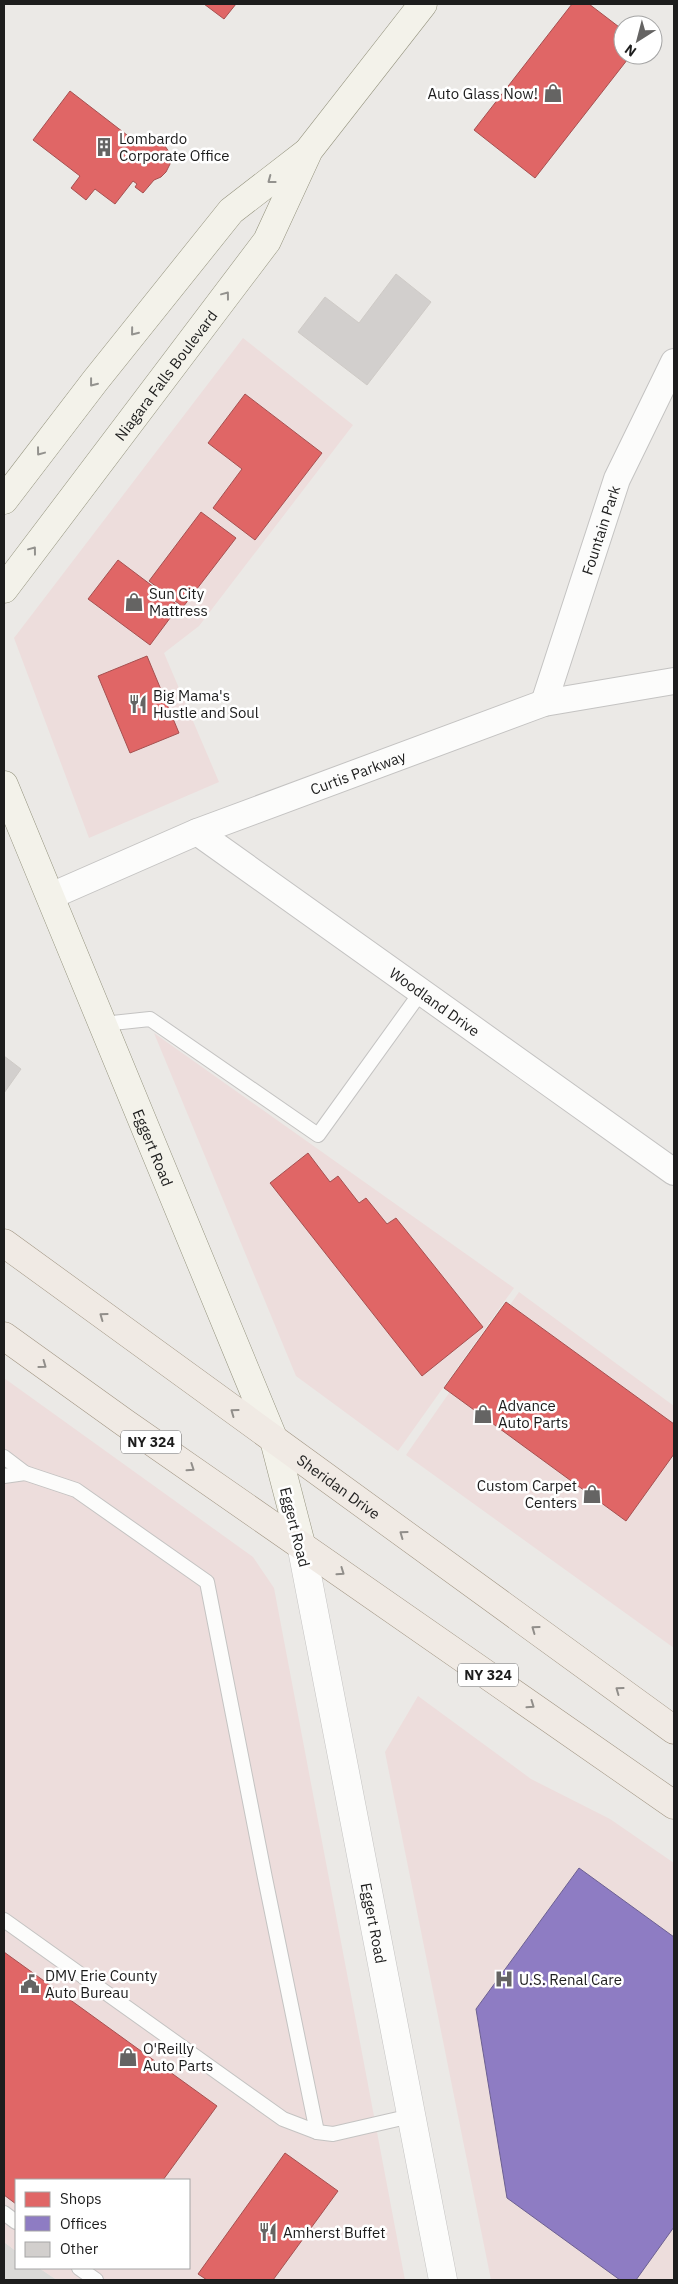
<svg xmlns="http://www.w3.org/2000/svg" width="678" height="2284" viewBox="0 0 678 2284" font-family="'IBM Plex Sans',sans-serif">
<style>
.residential{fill:#dad9d7}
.commercial{fill:#eddddc}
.shops{fill:#e06666;stroke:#a65050}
.offices{fill:#8e7cc3;stroke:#6c6091}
.building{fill:#d2cfcd;stroke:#cfcbc7}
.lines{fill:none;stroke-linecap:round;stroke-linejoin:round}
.service-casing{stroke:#c4c3c2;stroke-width:16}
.minor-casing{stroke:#c4c3c2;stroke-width:28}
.tertiary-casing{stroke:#c4c3c2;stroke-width:29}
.secondary-casing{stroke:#95947f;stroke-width:29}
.primary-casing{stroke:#a19583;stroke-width:29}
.service{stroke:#fcfcfb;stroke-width:14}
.minor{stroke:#fcfcfb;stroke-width:26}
.tertiary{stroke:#fcfcfb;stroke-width:28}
.secondary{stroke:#f3f2ea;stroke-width:28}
.primary{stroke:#f0eae4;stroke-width:28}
.oneway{stroke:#93928e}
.oneway2{stroke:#918e8a}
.labels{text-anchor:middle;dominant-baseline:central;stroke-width:5;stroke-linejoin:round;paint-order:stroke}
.shield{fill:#fff;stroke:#616161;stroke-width:1}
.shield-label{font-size:14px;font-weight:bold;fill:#1d1d1d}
.poi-label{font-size:15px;fill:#1d1d1d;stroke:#fff;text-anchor:start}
.street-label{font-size:15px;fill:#1d1d1d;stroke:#fff}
</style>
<rect width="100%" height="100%" fill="#ebe9e6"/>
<path class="residential" d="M4,2242l12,9v17h23l18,12h-53z"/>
<g class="commercial">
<path d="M243,338l110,87 -154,201 -35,27 55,129 -130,56 -75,-200z"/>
<path d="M154,1033l360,255 -116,163 -102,-75z"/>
<path d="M519,1292l155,114v242l-268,-193z"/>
<path d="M4,1378l249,179 21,31 131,692h-348l-18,-12h150v-88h-173v71l-12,-9z"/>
<path d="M418,1696l113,83 79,40 64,44v417h-183l-106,-528z"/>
</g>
<g class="shops">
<path d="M204,4h32l-12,15z"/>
<path d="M572,4h17l34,26v25h8l-96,123 -61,-48z"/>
<path d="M70,91l66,51 19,-4 8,5 6,9 1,12 -4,8 -5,5 -7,3 -11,13 -8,-6 2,-3 -4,-3 -18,23 -20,-15 -9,11 -15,-12 9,-12 -47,-36z"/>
<path d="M245,394l77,59 -67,87 -42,-32 29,-39 -34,-26z"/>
<path d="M201,512l35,26 -53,69 -34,-26z"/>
<path d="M118,560l61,46 -29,39 -62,-46z"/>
<path d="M147,656l32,77 -49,20 -32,-77z"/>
<path d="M308,1153l22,29 8,-6 21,27 7,-5 21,26 9,-6 87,109 -61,49 -152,-193z"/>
<path d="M506,1302l168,122v30l-48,67 -182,-133z"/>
<path d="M4,1952l213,154 -54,74h-147v24l-12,-9z"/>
<path d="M285,2153l53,38 -65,89h-66l-9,-6z"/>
</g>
<path class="offices" d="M579,1868l95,69v290l-38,53h-16l-113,-82 -31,-189z"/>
<g class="building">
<path d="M396,274l35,28 -64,83 -69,-53 27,-35 34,26z"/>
<path d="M4,1056l17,13 -17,24z"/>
</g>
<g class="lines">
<g class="service-casing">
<g id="service">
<path d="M103,1024l47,-5 168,116 103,-143"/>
<path d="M4,1457l21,16 51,17 131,92 58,296 52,254"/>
<path d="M4,1476l21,-3"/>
<path d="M4,1920l279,199 34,13 16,2 78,-18"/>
<path d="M4,2213l12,9"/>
<path d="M79,2268l17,12"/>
</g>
</g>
<g class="minor-casing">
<g id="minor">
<path id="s1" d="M544,703l73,-224 57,-117"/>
<path id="s2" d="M197,832l477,340"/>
<path id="s3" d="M51,896l146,-64 347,-129 130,-22"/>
</g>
</g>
<g class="tertiary-casing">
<g id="tertiary">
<path id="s4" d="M301,1544l142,736"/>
</g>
</g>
<g class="secondary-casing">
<g id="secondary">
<path d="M4,500l91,-119 136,-170 75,-58"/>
<path id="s5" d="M4,589l263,-348 42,-91 114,-146"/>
<path id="s6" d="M4,785l270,655 27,104"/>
</g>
</g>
<g class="primary-casing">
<g id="primary">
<path id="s7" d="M4,1243l670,487"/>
<path d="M4,1336l121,87 549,382"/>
</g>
</g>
<use href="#service" class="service"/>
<use href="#minor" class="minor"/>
<use href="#tertiary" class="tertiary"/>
<use href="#secondary" class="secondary"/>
<use href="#primary" class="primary"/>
</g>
<defs><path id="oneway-chevron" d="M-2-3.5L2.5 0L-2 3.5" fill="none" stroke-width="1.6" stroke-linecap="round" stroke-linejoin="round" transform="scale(1.25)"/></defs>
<g class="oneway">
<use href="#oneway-chevron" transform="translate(271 180) rotate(143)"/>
<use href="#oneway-chevron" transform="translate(226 295) rotate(-53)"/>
<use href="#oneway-chevron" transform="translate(134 332) rotate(129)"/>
<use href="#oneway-chevron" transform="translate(93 383) rotate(128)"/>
<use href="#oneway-chevron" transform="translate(40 452) rotate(127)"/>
<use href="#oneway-chevron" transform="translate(33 550) rotate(-53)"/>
</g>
<g class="oneway2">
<use href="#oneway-chevron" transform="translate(103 1316) rotate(-144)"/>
<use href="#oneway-chevron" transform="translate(43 1365) rotate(36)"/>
<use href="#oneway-chevron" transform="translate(234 1412) rotate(-144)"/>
<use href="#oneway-chevron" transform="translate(191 1468) rotate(34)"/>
<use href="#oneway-chevron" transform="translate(403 1534) rotate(-144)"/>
<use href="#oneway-chevron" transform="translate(341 1572) rotate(35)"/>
<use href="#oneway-chevron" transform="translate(535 1629) rotate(-144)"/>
<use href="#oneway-chevron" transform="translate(619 1690) rotate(-144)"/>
<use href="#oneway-chevron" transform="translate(531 1705) rotate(35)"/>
</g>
<defs>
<g id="shop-bare" transform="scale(1.5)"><path d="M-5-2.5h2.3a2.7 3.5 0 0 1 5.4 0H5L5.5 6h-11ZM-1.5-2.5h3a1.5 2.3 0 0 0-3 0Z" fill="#656463" stroke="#fff" stroke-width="2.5" paint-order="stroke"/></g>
<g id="building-bare" transform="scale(1.5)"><path d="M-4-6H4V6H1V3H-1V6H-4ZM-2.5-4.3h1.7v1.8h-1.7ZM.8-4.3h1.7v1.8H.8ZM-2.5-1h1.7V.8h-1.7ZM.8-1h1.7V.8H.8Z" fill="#656463" stroke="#fff" stroke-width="2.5" paint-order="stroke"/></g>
<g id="restaurant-bare" transform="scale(1.5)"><path d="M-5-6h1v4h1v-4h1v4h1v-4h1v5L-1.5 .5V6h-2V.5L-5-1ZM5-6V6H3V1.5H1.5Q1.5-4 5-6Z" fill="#656463" stroke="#fff" stroke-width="2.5" paint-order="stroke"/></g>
<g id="hospital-bare" transform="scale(1.5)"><path d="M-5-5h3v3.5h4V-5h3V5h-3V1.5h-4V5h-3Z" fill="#656463" stroke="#fff" stroke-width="2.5" paint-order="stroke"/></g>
<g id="civic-bare" transform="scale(1.5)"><path d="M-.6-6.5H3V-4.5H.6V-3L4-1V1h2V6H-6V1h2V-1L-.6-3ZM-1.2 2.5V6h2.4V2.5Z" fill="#656463" stroke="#fff" stroke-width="2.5" paint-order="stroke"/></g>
</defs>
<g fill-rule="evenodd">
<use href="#shop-bare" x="553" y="93"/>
<use href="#building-bare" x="104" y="147"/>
<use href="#shop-bare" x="134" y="602"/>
<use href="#restaurant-bare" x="138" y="704"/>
<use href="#shop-bare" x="483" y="1414"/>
<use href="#shop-bare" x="592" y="1494"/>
<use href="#hospital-bare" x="504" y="1979"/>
<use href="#civic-bare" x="30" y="1984"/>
<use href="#shop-bare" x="128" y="2057"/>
<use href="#restaurant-bare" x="268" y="2232"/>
</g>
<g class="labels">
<g class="shield">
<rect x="121" y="1430.5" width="60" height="23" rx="4"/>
<rect x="458" y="1663.5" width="60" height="23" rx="4"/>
</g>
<g class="shield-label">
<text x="151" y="1442">NY 324</text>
<text x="488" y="1675">NY 324</text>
</g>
<g class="poi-label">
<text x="538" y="93" text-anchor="end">Auto Glass Now!</text>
<text x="119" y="138">Lombardo<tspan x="119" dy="17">Corporate Office</tspan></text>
<text x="149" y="593">Sun City<tspan x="149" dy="17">Mattress</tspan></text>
<text x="153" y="695">Big Mama's<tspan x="153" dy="17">Hustle and Soul</tspan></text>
<text x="498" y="1405">Advance<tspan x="498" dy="17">Auto Parts</tspan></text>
<text x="577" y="1485" text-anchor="end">Custom Carpet<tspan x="577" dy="17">Centers</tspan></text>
<text x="45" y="1975">DMV Erie County<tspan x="45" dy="17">Auto Bureau</tspan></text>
<text x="519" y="1979">U.S. Renal Care</text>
<text x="143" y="2048">O'Reilly<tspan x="143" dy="17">Auto Parts</tspan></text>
<text x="283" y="2232">Amherst Buffet</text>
</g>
<g class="street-label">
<text stroke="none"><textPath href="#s5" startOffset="268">Niagara Falls Boulevard</textPath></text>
<text stroke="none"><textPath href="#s1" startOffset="182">Fountain Park</textPath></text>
<text stroke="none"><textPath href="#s3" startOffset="331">Curtis Parkway</textPath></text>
<text stroke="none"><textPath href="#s2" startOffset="292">Woodland Drive</textPath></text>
<text stroke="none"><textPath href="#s6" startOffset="392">Eggert Road</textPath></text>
<text stroke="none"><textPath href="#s7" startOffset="414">Sheridan Drive</textPath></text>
<text transform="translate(295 1527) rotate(76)">Eggert Road</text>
<text stroke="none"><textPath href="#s4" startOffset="386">Eggert Road</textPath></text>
</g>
</g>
<rect width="678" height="2284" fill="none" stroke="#1d1d1d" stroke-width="10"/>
<rect x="15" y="2179" width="175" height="90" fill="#ffffff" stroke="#a5a5a5"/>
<rect x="25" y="2192" width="25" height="15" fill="#e06666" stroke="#a5a5a5"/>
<text x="60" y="2204" font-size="15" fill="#1d1d1d">Shops</text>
<rect x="25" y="2216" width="25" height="15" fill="#8e7cc3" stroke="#a5a5a5"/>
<text x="60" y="2229" font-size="15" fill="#1d1d1d">Offices</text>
<rect x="25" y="2242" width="25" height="15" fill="#d2cfcd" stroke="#a5a5a5"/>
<text x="60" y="2254" font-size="15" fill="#1d1d1d">Other</text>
<g transform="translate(638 40) rotate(216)"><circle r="24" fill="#ffffff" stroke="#a5a5a5"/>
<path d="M0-4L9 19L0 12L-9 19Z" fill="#656463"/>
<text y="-8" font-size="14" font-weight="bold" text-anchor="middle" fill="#1d1d1d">N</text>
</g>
</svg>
